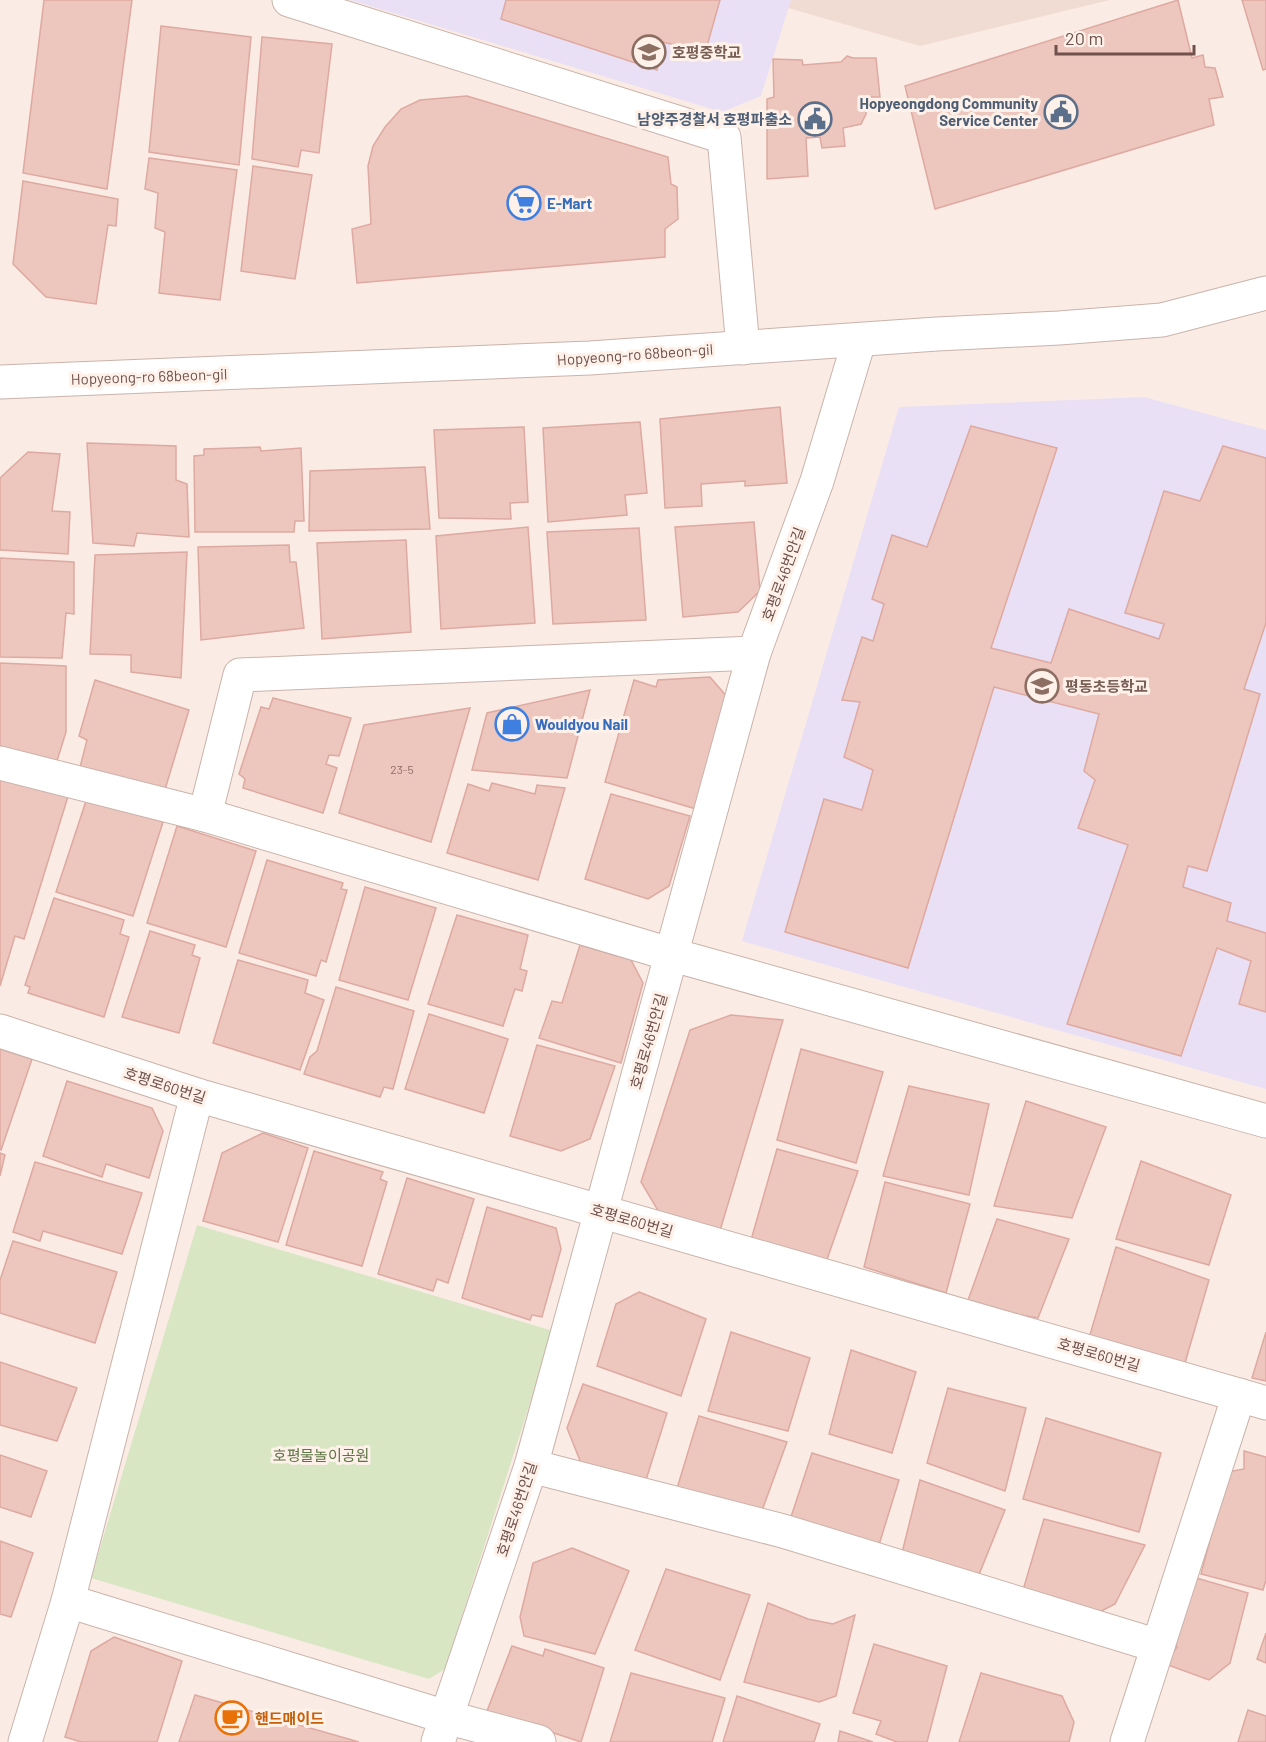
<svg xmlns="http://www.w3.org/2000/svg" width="1266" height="1742" viewBox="0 0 1266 1742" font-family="Barlow,'Noto Sans KR',sans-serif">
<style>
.residential{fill:#f1dcd3}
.education{fill:#e9e0f6}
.green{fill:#d9e6c4}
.building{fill:#edc6be;stroke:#dea9a0;stroke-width:1.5}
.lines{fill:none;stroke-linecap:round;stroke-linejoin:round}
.street-casing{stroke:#cab3ab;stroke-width:35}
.street{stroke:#fff;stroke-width:33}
.labels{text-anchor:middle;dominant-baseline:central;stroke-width:6;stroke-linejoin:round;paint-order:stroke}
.number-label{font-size:12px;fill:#8f6e68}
.education-label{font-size:15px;font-weight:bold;fill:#785e54;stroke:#fdf1e9;text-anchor:start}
.service-label{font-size:15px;font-weight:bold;fill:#4e5e75;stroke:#fdf1e9;text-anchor:end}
.shop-label{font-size:15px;font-weight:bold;fill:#366cbe;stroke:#fdf1e9;text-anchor:start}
.street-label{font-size:15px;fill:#70514c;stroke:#fdf1e9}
.park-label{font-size:15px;fill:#5e7445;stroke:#fdf1e9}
.food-label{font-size:15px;font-weight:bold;fill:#c56008;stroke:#fdf1e9;text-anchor:start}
</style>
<rect width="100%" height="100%" fill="#faece4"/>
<path class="residential" d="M791,0h319l-190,46 -132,-38z"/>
<g class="education">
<path d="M350,0h441l-30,96 -39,16z"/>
<path d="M1144,397l122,33v659l-524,-148 157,-534z"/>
</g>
<path class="green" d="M197,1225l356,106 -108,338 -16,10 -338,-101z"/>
<g class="building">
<path d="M44,0h88l-25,189 -84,-16z"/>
<path d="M506,0h214l-15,53 -42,-11 -6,28 -156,-51z"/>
<path d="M1178,0l14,58 11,-3 2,12 10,1 8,29 -14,2 5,26 -279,84 -30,-123z"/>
<path d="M1242,0h24v69l-3,1z"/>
<path d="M161,26l90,11 -12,128 -90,-13z"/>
<path d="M262,37l70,7 -13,109 -18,-3 -3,17 -46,-8z"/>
<path d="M847,56l6,2h23l4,39h-14v17l-5,10 -18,4 2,18 -23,2 -2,-11 -14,1 2,38 -41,3v-80l7,-2 -1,-38 29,1 1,5 38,-3z"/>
<path d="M467,96l201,61 3,27 6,3 1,32 -13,10v28l-308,26 -5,-54 19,-5 -3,-58 5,-20 12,-19 16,-18 19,-9z"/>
<path d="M149,158l88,12 -17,130 -61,-7 6,-61 -10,-4 3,-35 -13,-4z"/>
<path d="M253,166l59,9 -17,104 -54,-8z"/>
<path d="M23,181l95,18 -2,27 -8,-1 -12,79 -50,-7 -33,-33z"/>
<path d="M780,407l7,76 -42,3v-5l-44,3 1,22 -37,2 -5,-89z"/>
<path d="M640,422l7,71 -22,2 2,20 -79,7 -5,-94z"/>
<path d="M971,426l86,22 -66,200 60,15 18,-54 90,30 5,-15 -39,-11 39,-122 36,10 23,-55 43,12v165l-22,66 16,5 -53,177 -19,-5 -5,21 48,16 -4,18 39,12v79l-27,-8 12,-43 -34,-13 -36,108 -114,-32 61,-179 -50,-17 17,-48 -11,-9 15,-57 -105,-27 -86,281 -123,-36 39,-133 38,11 11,-40 -29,-13 16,-55 -18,-2 20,-63 11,4 11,-37 -12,-5 20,-64 35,12z"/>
<path d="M524,427l4,75 -18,1 1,16 -72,-1 -5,-88z"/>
<path d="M87,443l89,3v34l11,4 2,53 -52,-4 -3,13 -41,-3z"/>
<path d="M260,447l1,4 40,-3 3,73h-9l-1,11h-99l-1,-76 10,-1v-6z"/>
<path d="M28,452l32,2 -8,57 18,1 -2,42 -68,-4v-72z"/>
<path d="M425,467l5,62 -121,2 1,-60z"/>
<path d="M754,522l6,69 -22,21 -55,5 -8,-90z"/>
<path d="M528,527l7,96 -94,6 -5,-93z"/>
<path d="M639,528l7,92 -93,4 -6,-92z"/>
<path d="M406,540l5,92 -89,7 -5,-96z"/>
<path d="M289,545l1,17h6l8,66 -103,12 -3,-93z"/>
<path d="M187,552l-6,126 -50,-6v-17l-41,-1 5,-99z"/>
<path d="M0,558l74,4v52l-8,-1 -4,45 -62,-1z"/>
<path d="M0,663l66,3v66l-10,32 -56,-16z"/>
<path d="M710,677l18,21 -32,111 -91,-27 29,-102 22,7 2,-7z"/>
<path d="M95,680l94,30 -26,86 -84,-25 8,-31 -8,-4z"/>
<path d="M590,690l-23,88 -95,-8 15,-57z"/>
<path d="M273,698l78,20 -12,38 -10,-1 -3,9 11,4 -14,45 -80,-25 2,-9 -6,-5 22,-67 8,2z"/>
<path d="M470,708l-39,134 -92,-29 25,-88z"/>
<path d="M3,777l36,13 4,-8 27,8 -46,149 -9,-3 -15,50v-207z"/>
<path d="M492,783l43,11 2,-9 28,3 -27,92 -91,-27 21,-69 21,7z"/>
<path d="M611,794l79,22 -21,70 -21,13 -63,-20z"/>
<path d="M87,798l76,24 -30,94 -77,-24z"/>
<path d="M177,826l79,25 -30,96 -79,-24z"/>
<path d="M267,860l76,23 -2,6 6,1 -21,72 -5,-2 -5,16 -77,-23z"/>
<path d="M365,887l71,21 -28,92 -69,-20z"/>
<path d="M54,898l70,22 -4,14 9,3 -25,80 -76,-24 2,-6 -5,-2z"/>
<path d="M457,915l71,20 -8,34 7,2 -5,20 -7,-2 -12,37 -75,-22z"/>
<path d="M150,931l45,14 -3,10 8,3 -21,75 -57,-16z"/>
<path d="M580,945l51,15 12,23 -22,80 -82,-25 13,-37 10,2z"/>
<path d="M238,960l70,20 -3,13 19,7 -24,70 -87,-27z"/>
<path d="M336,987l78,24 -21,78 -9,-2 -4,10 -76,-23 6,-17 7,-6z"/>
<path d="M429,1014l79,25 -24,74 -79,-24z"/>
<path d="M731,1015l52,5 -64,214 -59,-20 -19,-32 49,-152z"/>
<path d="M537,1045l78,21 -25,73 -29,12 -51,-15z"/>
<path d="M0,1049l32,10 -31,91 -1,-1z"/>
<path d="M801,1049l82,23 -27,91 -79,-23z"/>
<path d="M67,1081l85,27 11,23 -14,47 -43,-14 -4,13 -59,-21z"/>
<path d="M909,1086l80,18 -20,91 -86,-19z"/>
<path d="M1026,1101l80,26 -34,91 -78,-12z"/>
<path d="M263,1133l45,15 -30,94 -75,-21 19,-68z"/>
<path d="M777,1149l81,22 -33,94 -76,-18z"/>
<path d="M314,1151l69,21 -3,7 7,3 -25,84 -76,-21z"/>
<path d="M0,1153l5,2 -5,21z"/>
<path d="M1141,1161l90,34 -22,70 -93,-26z"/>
<path d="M35,1162l107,31 -20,61 -79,-23 -3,10 -27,-9z"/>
<path d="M407,1178l67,21 -26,84 -11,-4 -4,12 -55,-17z"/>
<path d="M885,1182l85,22 -24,89 -82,-26z"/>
<path d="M487,1207l69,21 5,21 -19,68 -10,-2 -2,5 -68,-22z"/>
<path d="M997,1219l72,20 -31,79 -72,-12z"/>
<path d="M13,1241l104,31 -22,71 -95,-30v-33z"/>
<path d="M1116,1247l93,33 -24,83 -96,-25z"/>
<path d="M639,1292l67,27 -25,77 -84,-30 19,-62z"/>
<path d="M731,1332l79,26 -22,73 -80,-20z"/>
<path d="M1266,1332v49l-14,-3z"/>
<path d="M851,1350l65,22 -24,81 -63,-19z"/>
<path d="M0,1362l77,26 -20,53 -57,-16z"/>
<path d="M583,1384l84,29 -22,70 -62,-15 -16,-40z"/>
<path d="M948,1388l78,20 -21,83 -78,-28z"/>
<path d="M699,1416l88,26 -27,74 -85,-21z"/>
<path d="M1046,1418l115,35 -22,79 -116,-33z"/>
<path d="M1244,1451l22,6v123l-3,10 -62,-16 27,-102 16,-3z"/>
<path d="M812,1453l87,27 -21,68 -90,-22z"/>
<path d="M0,1455l47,16 -16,46 -31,-10z"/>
<path d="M920,1480l85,30 -29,72 -76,-21z"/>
<path d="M1044,1519l101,26 -30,59 -27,14 -65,-28z"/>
<path d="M0,1541l33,12 -22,64 -11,-3z"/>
<path d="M572,1548l57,23 -34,83 -71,-18 -4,-19 13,-54z"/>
<path d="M666,1569l84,26 -30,85 -85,-30z"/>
<path d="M1193,1577l55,16 -18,70 -21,17 -44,-16 12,-17 -7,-17z"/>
<path d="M768,1603l40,16 25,5 22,-9 -19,81 -17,6 -75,-20z"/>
<path d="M1266,1633v30l-9,-4z"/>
<path d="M114,1637l68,24 -25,81h-76l-16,-5 26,-86z"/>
<path d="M874,1644l73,22 -20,76h-30l-21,-8 5,-13 -28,-8z"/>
<path d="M512,1646l31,10 2,-7 59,19 -23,74 -94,-31z"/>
<path d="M631,1673l94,25 -13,44h-102z"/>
<path d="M981,1673l81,23 12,26 -5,20h-110z"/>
<path d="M195,1695l164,47h-180z"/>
<path d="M737,1696l83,28 -6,18h-91z"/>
<path d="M1248,1710l18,6v26h-28z"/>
<path d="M840,1731l33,11h-35z"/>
</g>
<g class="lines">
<g class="street-casing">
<g id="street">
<path d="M289,0l435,137 19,211"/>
<path d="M0,382l590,-24 347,-24 122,-6 103,-8 104,-27"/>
<path d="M0,763l205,52 468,140 593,166"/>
<path d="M205,815l35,-140 514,-22"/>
<path d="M0,1031l197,64 1069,308"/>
<path d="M531,1466l252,65 375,115"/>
<path d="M68,1601l378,116 93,25"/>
<path d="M25,1742l43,-141 129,-506"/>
<path d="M438,1742l93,-276 223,-813 63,-172 42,-140"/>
<path d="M1127,1742l112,-347"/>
</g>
</g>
<use href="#street" class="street"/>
</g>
<defs>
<g id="school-ring" transform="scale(1.725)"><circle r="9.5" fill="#fdf1e9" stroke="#8d6e63" stroke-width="1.5"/><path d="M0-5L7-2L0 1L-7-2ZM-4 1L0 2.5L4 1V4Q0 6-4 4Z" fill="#8d6e63"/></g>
<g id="civic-ring" transform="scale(1.725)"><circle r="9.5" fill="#fdf1e9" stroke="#5c6f8a" stroke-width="1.5"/><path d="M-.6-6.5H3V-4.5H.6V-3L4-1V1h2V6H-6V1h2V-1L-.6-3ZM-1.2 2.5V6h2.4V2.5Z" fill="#5c6f8a"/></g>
<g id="supermarket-ring" transform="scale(1.725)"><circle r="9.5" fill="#fdf1e9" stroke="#3f7fe0" stroke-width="1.5"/><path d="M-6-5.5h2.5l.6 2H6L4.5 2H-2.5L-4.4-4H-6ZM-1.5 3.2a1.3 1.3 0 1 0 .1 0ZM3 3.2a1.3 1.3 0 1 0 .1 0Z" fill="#3f7fe0"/></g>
<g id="shop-ring" transform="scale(1.725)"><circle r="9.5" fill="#fdf1e9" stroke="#3f7fe0" stroke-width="1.5"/><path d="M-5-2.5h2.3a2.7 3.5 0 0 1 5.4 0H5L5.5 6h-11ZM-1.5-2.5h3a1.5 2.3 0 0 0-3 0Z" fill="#3f7fe0"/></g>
<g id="cafe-ring" transform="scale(1.725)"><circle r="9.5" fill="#fdf1e9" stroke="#e8710a" stroke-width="1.5"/><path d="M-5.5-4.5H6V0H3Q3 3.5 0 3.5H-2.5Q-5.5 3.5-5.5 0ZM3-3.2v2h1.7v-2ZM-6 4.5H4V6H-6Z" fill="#e8710a"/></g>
</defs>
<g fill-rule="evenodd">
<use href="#school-ring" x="649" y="52"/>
<use href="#civic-ring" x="1061" y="112"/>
<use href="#civic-ring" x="815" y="119"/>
<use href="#supermarket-ring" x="524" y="203"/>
<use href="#school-ring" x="1042" y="686"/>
<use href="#shop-ring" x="512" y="724"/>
<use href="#cafe-ring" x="232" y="1718"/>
</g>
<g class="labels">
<g class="number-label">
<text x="402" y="769">23-5</text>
</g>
<g class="education-label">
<text x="672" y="52">호평중학교</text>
<text x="1065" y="686">평동초등학교</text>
</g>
<g class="service-label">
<text x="1038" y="103">Hopyeongdong Community<tspan x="1038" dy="17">Service Center</tspan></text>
<text x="792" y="119">남양주경찰서 호평파출소</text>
</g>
<g class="shop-label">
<text x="547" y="203">E-Mart</text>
<text x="535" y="724">Wouldyou Nail</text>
</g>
<g class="street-label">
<text transform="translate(635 354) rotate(-4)">Hopyeong-ro 68beon-gil</text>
<text transform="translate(149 376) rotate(-2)">Hopyeong-ro 68beon-gil</text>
<text transform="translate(783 574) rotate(-70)">호평로46번안길</text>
<text transform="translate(648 1041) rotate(-74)">호평로46번안길</text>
<text transform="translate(165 1085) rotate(18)">호평로60번길</text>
<text transform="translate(632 1220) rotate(16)">호평로60번길</text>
<text transform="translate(1099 1354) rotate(16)">호평로60번길</text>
<text transform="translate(516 1509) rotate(-72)">호평로46번안길</text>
</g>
<g class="park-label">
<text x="321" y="1455">호평물놀이공원</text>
</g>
<g class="food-label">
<text x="255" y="1718">핸드매이드</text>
</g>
</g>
<path d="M1056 45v9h138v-9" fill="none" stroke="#70514c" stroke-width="3"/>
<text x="1065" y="45" font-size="18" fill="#70514c" stroke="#fdf1e9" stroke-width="4.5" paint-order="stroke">20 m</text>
</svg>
